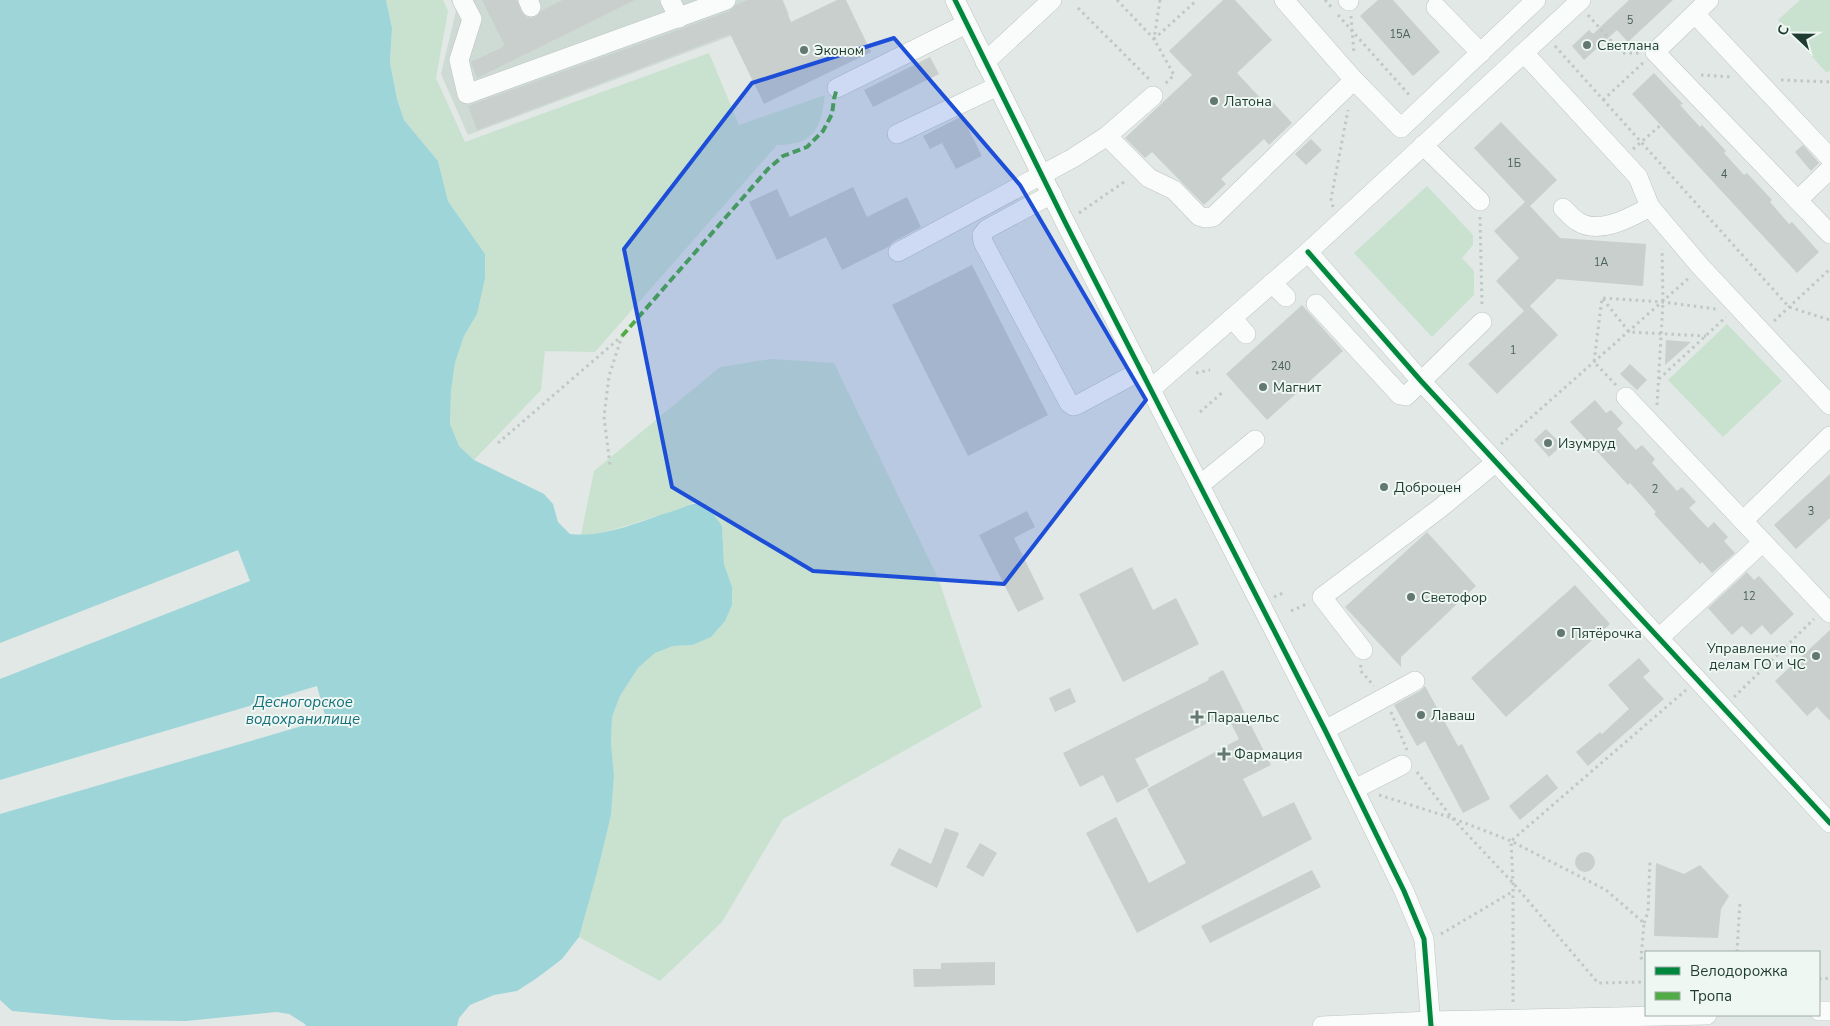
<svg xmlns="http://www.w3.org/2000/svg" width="1830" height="1026" viewBox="0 0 1830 1026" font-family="'Nunito Sans',sans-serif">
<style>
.built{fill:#cedad4}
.green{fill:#c9e2d0}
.water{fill:#9ed5d9}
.pier{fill:#e1e8e5}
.building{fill:#c8cfcc}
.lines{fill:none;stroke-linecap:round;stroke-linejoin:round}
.minor-casing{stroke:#bec5c2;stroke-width:20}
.path{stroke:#bfc8c5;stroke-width:3;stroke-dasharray:2.5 4;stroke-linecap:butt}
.minor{stroke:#fafcfb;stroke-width:19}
.quiet{stroke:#52ac45;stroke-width:4;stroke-dasharray:8 4;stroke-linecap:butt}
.cycleway-casing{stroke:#eff7f3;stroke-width:8}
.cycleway{stroke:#00873e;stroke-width:5}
.marked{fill:#1d4ed8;fill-opacity:0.2;stroke:#1d4ed8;stroke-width:4;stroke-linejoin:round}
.poi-dot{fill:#637871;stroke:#eff7f3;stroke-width:2}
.labels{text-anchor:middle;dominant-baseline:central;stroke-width:4;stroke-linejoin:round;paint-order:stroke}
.number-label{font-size:11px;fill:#4a6259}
.poi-label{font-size:14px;fill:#1f3c32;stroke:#eff7f3;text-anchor:start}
.water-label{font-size:15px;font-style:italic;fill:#16707b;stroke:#eff7f3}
</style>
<rect width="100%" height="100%" fill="#e1e8e5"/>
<path class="built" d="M451,0h332l6,14 -321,121 -27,-61 15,-63z"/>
<g class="green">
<path d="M386,0h57l5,11 -12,67 29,64 244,-89 30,72 86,-30c-5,35 -10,49 -48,50l-182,207 -50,-1 -4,39 -67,70 -15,-14 -9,-22 1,-33 4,-28 9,-27 13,-22 8,-60 -37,-53 -10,-40 -34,-41 -7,-21 -7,-36 2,-35z"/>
<path d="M1800,0h30v70l-3,3 -49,-53z"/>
<path d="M1427,186l46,49v10l-11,13 12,13v24l-42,42 -78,-84z"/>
<path d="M1727,324l55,57 -59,56 -55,-57z"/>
<path d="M771,359l63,4 104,215 44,129 -199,112 -61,103 -62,59 -81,-44 32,-122 3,-39 -3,-33 1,-26 8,-21 18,-28 17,-15 18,-7 19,-1 40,-58 -8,-23 -2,-38 -27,-24 -18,8 -81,25h-15l13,-64 126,-104z"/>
</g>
<path class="water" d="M0,0h386l6,28 -2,35 7,36 7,21 34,41 10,40 37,53v24l-8,36 -13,22 -9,27 -4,28 -1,33 9,22 15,14 70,34 9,10 5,18 12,12c35,4 70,-13 103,-23 14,-4 17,-9 33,-7l16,22 2,38 8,23v18l-7,16 -14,16 -19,8 -19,1 -18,7 -17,15 -18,28 -8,21 -1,26 3,33 -3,39 -13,54 -19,68 -17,22 -25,19 -20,13 -23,4 -24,10 -11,13 -2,8h-151l-1,-2 -16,-10 -13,-2 -90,9 -73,-1 -101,-9 -12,-11z"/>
<g class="pier">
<path d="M238,550l12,31 -250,98v-36z"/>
<path d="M317,686l9,33 -326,95v-34z"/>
</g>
<g class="building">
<path d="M482,0h35l4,11 6,7 9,-1 5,-6 22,-11h72l-158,78 -6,-16 34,-16z"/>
<path d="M748,0h34l9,22 46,-22h9l25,52 -107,52 -34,-70 -253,96 -9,-24 216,-78 46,-17 6,-6z"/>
<path d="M1223,0h12l37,40 -35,33 28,30 5,-4 22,24 -23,22 -5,-6 -43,40 5,5 -22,21 -52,-53 -7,6 -20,-20 67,-63 -23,-24z"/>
<path d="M1378,0h15l47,52 -27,24 -53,-60z"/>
<path d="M1629,0h44l-45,42 -11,-12 -33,30 -12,-14 17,-16 4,4z"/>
<path d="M930,57l9,17 -66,33 -9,-17z"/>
<path d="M1654,73l29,31 -3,1 20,22 2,-2 24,26 -2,2 20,22 3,-2 25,27 -2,2 19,22 3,-2 27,30 -22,21 -165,-179z"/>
<path d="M962,116l20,40 -26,13 -14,-26 -12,6 -7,-13z"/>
<path d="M1501,122l56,58 -27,26 30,32 86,6 -3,42 -86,-7 -27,27 28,29 -61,59 -29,-30 56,-53 -28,-30 23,-23 -25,-27 31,-29 -51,-54z"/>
<path d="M1311,139l11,11 -16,15 -11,-11z"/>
<path d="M1803,145l16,18 -8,8 -16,-19z"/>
<path d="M853,187l14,30 40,-20 14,30 -28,15 -5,5 -46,23 -16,-33 -49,23 -28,-58 28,-13 13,28z"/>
<path d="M972,265l76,150 -80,41 -76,-151z"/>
<path d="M1302,305l41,46 -76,69 -41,-46z"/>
<path d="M1666,340l25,2 -26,23z"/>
<path d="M1630,364l17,16 -10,10 -17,-16z"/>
<path d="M1595,400l11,13 5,-3 12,13 -6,6 19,21 6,-5 13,14 -3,4 25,28 5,-4 14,15 -7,6 19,20 6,-6 14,15 -4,4 11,12 -23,20 -10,-11 -2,2 -46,-50 2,-2 -26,-29 -2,2 -58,-63z"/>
<path d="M1546,429l16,16 -13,12 -15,-17z"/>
<path d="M1830,474v44l-34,31 -22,-24z"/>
<path d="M1027,511l8,16 -21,11 30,61 -26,13 -39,-77z"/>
<path d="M1427,532l49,54 -75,71v10l-56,-60z"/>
<path d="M1132,567l21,43 23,-12 23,46 -76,38 -44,-88z"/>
<path d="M1747,572l7,8 5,-4 35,38 -23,21 -9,-10 -11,10 -9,-9 -10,9 -24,-27z"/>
<path d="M1575,585l35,39 -104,93 -35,-39z"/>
<path d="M1830,630v91l-13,-14 -10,9 -32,-35z"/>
<path d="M1639,658l11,13 -7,6 21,22 -76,67 -12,-14 24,-20 2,2 27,-25 -21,-24z"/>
<path d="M1223,670l48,95 -28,14 20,38 31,-15 18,37 -175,94 -51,-100 30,-16 33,66 37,-20 -39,-74 92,-50 -13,-25 -91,45 14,27 -32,17 -14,-28 -23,12 -17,-34 146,-73 -1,-2z"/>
<path d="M1425,686l33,60 4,-2 28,55 -27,14 -38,-72 -8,5 -23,-41 26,-14z"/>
<path d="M1070,688l6,14 -21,10 -6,-14z"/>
<path d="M1547,774l11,14 -38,32 -11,-14z"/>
<path d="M945,828l14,5 -22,55 -47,-23 9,-17 32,16z"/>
<path d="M980,843l17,10 -14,24 -17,-10z"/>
<circle cx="1585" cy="862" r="10"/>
<path d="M1656,863l28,11 16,-9 29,31 -8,13 -3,29 -64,-2z"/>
<path d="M1312,870l9,17 -111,56 -9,-17z"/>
<path d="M995,962v23l-81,2 -1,-18h28v-6z"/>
</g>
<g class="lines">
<g class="minor-casing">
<g id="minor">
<path d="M462,0l10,19 -13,41 8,34 259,-94"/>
<path d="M528,0l3,7"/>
<path d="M670,0l9,18"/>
<path d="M955,0l110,222 260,508 79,161 20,48 7,87"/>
<path d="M1284,0l70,80 47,48 135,-128"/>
<path d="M1348,0l1,1"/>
<path d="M1709,0l-54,52 175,182"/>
<path d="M1436,7l45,46"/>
<path d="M1695,14l135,144"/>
<path d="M1524,53l114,124 12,30 51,60 129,138"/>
<path d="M985,62l67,-62"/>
<path d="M837,88l129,-64"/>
<path d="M897,134l101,-48"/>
<path d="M1107,136l42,42 25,12 25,26 6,2 8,-1 141,-137"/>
<path d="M1423,145l57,56"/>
<path d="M1052,194l-65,35 -5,6 1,7 86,161 4,3 4,-1 65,-35"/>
<path d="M1798,200l32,-31"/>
<path d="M1563,208c4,4 9,10 14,13 22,15 54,-4 73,-14"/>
<path d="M898,252l175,-94 34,-22 46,-40"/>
<path d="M1308,252l113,129 409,442"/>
<path d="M1272,283l14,14"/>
<path d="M1316,304l84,91 6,1 76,-74"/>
<path d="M1232,318l14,16"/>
<path d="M1151,389l157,-137 273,-252"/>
<path d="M1626,397l204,216"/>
<path d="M1200,485l55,-45"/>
<path d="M1743,521l87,-85"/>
<path d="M1659,638l104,-96"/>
<path d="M1363,650l-41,-53 117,-88 57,-47"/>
<path d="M1325,730l90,-49"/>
<path d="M1355,789l47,-24"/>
<path d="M1819,1011h11"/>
<path d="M1322,1026l109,-5 276,-6"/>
</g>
</g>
<g class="path">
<path d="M1117,0l37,39 20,36 -10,10"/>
<path d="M1160,0l-6,39 43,-39"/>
<path d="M1325,0l8,9"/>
<path d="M1078,8l72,72"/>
<path d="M1338,15l73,82"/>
<path d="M1588,15l34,38h18"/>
<path d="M1351,16l3,38"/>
<path d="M1555,46l234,261 41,13"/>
<path d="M1701,75l31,2"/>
<path d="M1781,80l49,2"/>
<path d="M1603,100l41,-38"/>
<path d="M1633,149l28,-24"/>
<path d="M1333,207l-2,-8 17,-89"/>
<path d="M1079,213l48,-33"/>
<path d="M1480,217l2,89"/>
<path d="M1603,299l26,33 77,4"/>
<path d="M1774,321l56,-52"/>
<path d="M1196,373l14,-3"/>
<path d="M1659,379l67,-62"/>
<path d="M1616,385l-22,-23 8,-64 61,4 53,7"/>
<path d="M1657,405l6,-103 -1,-53"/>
<path d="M1200,412l24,-21"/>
<path d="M498,443l124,-107 -13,40 -5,41 6,48"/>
<path d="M1501,444l189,-167"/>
<path d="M1274,597l9,-4"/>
<path d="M1291,611l18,-8"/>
<path d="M1361,665l-1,5 14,16"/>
<path d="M1734,697l80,-78"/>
<path d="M1391,712l16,38"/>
<path d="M1417,772l35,46 61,65 85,100 48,-1"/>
<path d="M1379,795l73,23 59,23 95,49 38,33 -3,35 5,1"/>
<path d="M1644,923l4,-11 2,-52"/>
<path d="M1441,934l71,-42"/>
<path d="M1737,952l3,-50"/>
<path d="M1819,979l11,-1"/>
<path d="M1513,1002v-119l-2,-42 175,-151"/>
</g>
<use href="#minor" class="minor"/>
<path class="quiet" d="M622,336l146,-167 15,-13 24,-9 16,-16 9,-17 2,-15 3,-11"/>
<g class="cycleway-casing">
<g id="cycleway">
<path d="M955,0l110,222 260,508 79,161 20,48 7,87"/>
<path d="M1308,252l113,129 409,442"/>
</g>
</g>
<use href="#cycleway" class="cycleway"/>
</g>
<path class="marked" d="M894,38l126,147 126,215 -142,184 -191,-13 -141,-84 -48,-238 128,-166z"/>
<g class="poi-dot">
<circle cx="1587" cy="45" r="5"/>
<circle cx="804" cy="50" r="5"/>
<circle cx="1214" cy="101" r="5"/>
<circle cx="1263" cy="387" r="5"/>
<circle cx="1548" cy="443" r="5"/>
<circle cx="1384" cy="487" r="5"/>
<circle cx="1411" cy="597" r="5"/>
<circle cx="1561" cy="633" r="5"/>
<circle cx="1816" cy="656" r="5"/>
<circle cx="1421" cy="715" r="5"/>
<path d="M1194.5 709.5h5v5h5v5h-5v5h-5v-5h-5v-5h5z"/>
<path d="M1221.5 746.5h5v5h5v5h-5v5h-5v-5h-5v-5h5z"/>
</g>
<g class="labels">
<g class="number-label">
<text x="1630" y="20">5</text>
<text x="1400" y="34">15А</text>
<text x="1514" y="163">1Б</text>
<text x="1724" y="174">4</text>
<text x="1601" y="262">1А</text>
<text x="1513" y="350">1</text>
<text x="1281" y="366">240</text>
<text x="1655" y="489">2</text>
<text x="1811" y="511">3</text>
<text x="1749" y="596">12</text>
</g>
<g class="poi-label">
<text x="1597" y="45">Светлана</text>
<text x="814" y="50">Эконом</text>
<text x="1224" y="101">Латона</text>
<text x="1273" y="387">Магнит</text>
<text x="1558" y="443">Изумруд</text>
<text x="1394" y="487">Доброцен</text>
<text x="1421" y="597">Светофор</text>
<text x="1571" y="633">Пятёрочка</text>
<text x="1806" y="648" text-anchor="end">Управление по<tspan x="1806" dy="16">делам ГО и ЧС</tspan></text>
<text x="1431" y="715">Лаваш</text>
<text x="1207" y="717">Парацельс</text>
<text x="1234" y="754">Фармация</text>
</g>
<g class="water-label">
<text x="303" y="702">Десногорское<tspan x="303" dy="17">водохранилище</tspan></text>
</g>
</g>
<rect x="1645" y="951" width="175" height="65" fill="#eff7f3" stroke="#9caca6"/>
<rect x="1655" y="967" width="25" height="8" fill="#00873e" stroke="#9caca6"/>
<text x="1690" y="976" font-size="15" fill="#1f3c32">Велодорожка</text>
<rect x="1655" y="992" width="25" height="8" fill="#52ac45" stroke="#9caca6"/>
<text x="1690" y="1001" font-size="15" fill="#1f3c32">Тропа</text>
<g transform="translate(1795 35) rotate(292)" stroke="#eff7f3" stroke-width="4" paint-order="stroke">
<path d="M0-4L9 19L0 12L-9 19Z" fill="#1f3c32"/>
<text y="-8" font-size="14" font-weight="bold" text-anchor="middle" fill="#1f3c32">С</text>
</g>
</svg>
